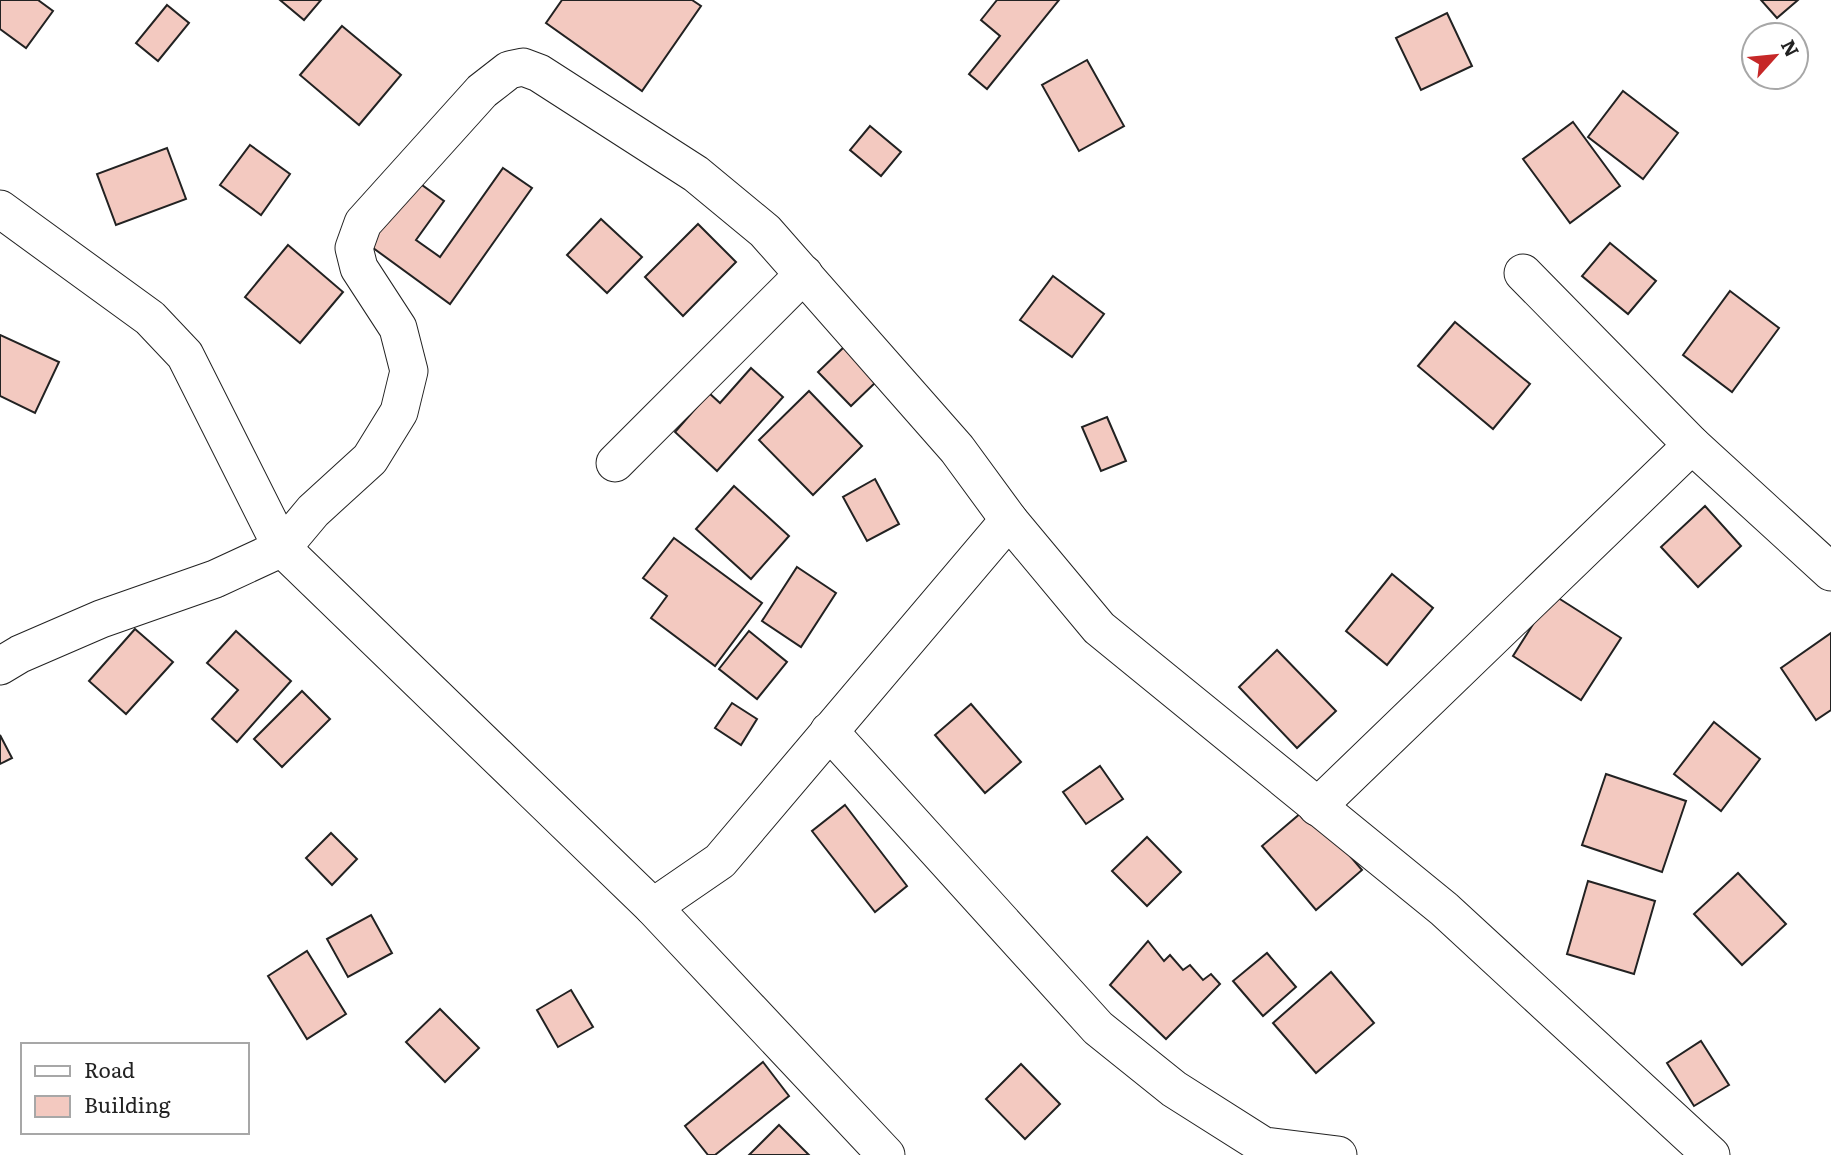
<svg xmlns="http://www.w3.org/2000/svg" width="1831" height="1155" viewBox="0 0 1831 1155" font-family="Literata,serif">
<style>
.building{fill:#f3c9c0;stroke:#222;stroke-width:2}
.lines{fill:none;stroke-linecap:round;stroke-linejoin:round}
.minor-casing{stroke:#222;stroke-width:39}
.minor{stroke:#fff;stroke-width:37}
</style>
<rect width="100%" height="100%" fill="#fff"/>
<g class="building">
<path d="M0,0h38l15,11 -27,37 -26,-19z"/>
<path d="M280,0h41l-17,20z"/>
<path d="M562,0h130l9,6 -59,85 -96,-68z"/>
<path d="M997,0h62l-72,89 -18,-15 31,-38 -19,-16z"/>
<path d="M1761,0h37l-21,18z"/>
<path d="M167,5l22,18 -31,38 -22,-18z"/>
<path d="M1447,13l25,53 -51,24 -25,-52z"/>
<path d="M342,26l59,49 -42,50 -59,-50z"/>
<path d="M1087,60l37,66 -45,25 -37,-66z"/>
<path d="M1623,91l55,42 -35,46 -55,-42z"/>
<path d="M1573,122l47,64 -50,37 -47,-64z"/>
<path d="M870,126l31,26 -20,24 -31,-26z"/>
<path d="M250,145l40,29 -29,41 -41,-30z"/>
<path d="M167,148l19,51 -70,26 -19,-51z"/>
<path d="M503,168l29,20 -82,116 -81,-59 46,-65 29,21 -28,39 24,17z"/>
<path d="M601,219l41,38 -35,36 -40,-38z"/>
<path d="M698,224l38,38 -53,54 -38,-39z"/>
<path d="M1610,243l46,38 -28,33 -46,-38z"/>
<path d="M288,245l55,47 -43,51 -55,-46z"/>
<path d="M1053,276l51,38 -32,43 -52,-37z"/>
<path d="M1730,291l49,37 -47,64 -49,-37z"/>
<path d="M1455,322l75,62 -37,45 -75,-63z"/>
<path d="M0,335l59,27 -24,51 -35,-17z"/>
<path d="M844,347l33,34 -26,25 -33,-34z"/>
<path d="M751,368l32,29 -66,74 -42,-39 34,-39 11,10z"/>
<path d="M809,391l53,55 -49,49 -54,-55z"/>
<path d="M1107,417l19,44 -25,10 -19,-44z"/>
<path d="M875,479l24,45 -32,17 -24,-44z"/>
<path d="M734,486l55,50 -38,43 -55,-50z"/>
<path d="M1705,506l36,40 -43,41 -37,-40z"/>
<path d="M674,538l88,65 -47,63 -64,-48 16,-22 -24,-18z"/>
<path d="M797,567l39,26 -35,54 -39,-26z"/>
<path d="M1392,574l41,34 -46,57 -41,-34z"/>
<path d="M1552,594l69,44 -40,62 -68,-44z"/>
<path d="M135,629l38,33 -47,52 -37,-33z"/>
<path d="M236,631l55,50 -54,61 -25,-23 26,-29 -31,-27z"/>
<path d="M749,631l38,31 -30,37 -38,-30z"/>
<path d="M1831,633v77l-15,10 -35,-52z"/>
<path d="M1277,650l59,61 -39,37 -58,-61z"/>
<path d="M302,691l28,28 -48,48 -28,-28z"/>
<path d="M732,703l25,16 -16,26 -26,-17z"/>
<path d="M971,704l50,58 -36,31 -50,-58z"/>
<path d="M1714,722l46,37 -39,52 -47,-37z"/>
<path d="M0,735l12,23 -12,6z"/>
<path d="M1100,766l23,33 -37,25 -23,-32z"/>
<path d="M1606,774l80,27 -24,71 -80,-27z"/>
<path d="M845,805l62,81 -32,26 -63,-81z"/>
<path d="M1308,807l54,63 -46,40 -54,-64z"/>
<path d="M331,833l26,26 -25,26 -26,-27z"/>
<path d="M1147,837l34,35 -34,34 -35,-35z"/>
<path d="M1738,873l48,51 -44,41 -48,-51z"/>
<path d="M1588,881l67,20 -21,73 -67,-20z"/>
<path d="M371,915l21,38 -44,24 -21,-38z"/>
<path d="M1148,941l16,20 6,-6 13,15 7,-5 13,15 8,-6 9,10 -54,55 -56,-54z"/>
<path d="M307,951l39,63 -39,25 -39,-63z"/>
<path d="M1267,953l29,34 -33,29 -30,-35z"/>
<path d="M1331,972l43,51 -58,50 -43,-50z"/>
<path d="M571,990l22,37 -35,20 -21,-37z"/>
<path d="M440,1009l39,39 -34,34 -39,-40z"/>
<path d="M1701,1041l28,44 -35,21 -27,-43z"/>
<path d="M763,1062l26,34 -74,59h-7l-23,-29z"/>
<path d="M1021,1064l39,40 -35,35 -39,-40z"/>
<path d="M779,1125l30,30h-60z"/>
</g>
<g class="lines">
<g class="minor-casing">
<g id="minor">
<path d="M0,209l150,109 35,37 97,193 371,359 233,248"/>
<path d="M1523,273l169,172 139,127"/>
<path d="M615,463l189,-189"/>
<path d="M0,666l20,-12 81,-35 114,-40 67,-31 31,-37 57,-52 29,-47 10,-41 -11,-43 -39,-60 -5,-20 9,-25 119,-132 27,-21 14,-3 16,6 157,101 69,57 192,218 52,71 90,108 345,281 267,246"/>
<path d="M829,731l269,297 76,61 90,57 74,9"/>
<path d="M1317,807l375,-362"/>
<path d="M653,907l67,-46 289,-341"/>
</g>
</g>
<use href="#minor" class="minor"/>
</g>
<rect x="21" y="1043" width="228" height="91" fill="#ffffff" stroke="#a7a7a7" stroke-width="2"/>
<rect x="35" y="1066" width="35" height="10" fill="#ffffff" stroke="#a7a7a7" stroke-width="2"/>
<text x="84" y="1078" font-size="21" fill="#222222">Road</text>
<rect x="35" y="1096" width="35" height="21" fill="#f3c9c0" stroke="#a7a7a7" stroke-width="2"/>
<text x="84" y="1113" font-size="21" fill="#222222">Building</text>
<g transform="translate(1775 56) rotate(63)"><circle r="33" fill="#ffffff" stroke="#a7a7a7" stroke-width="2"/>
<path d="M0-5L12 26L0 18L-12 26Z" fill="#c62828"/>
<text y="-10" font-size="19" font-weight="bold" text-anchor="middle" fill="#222222">N</text>
</g>
</svg>
